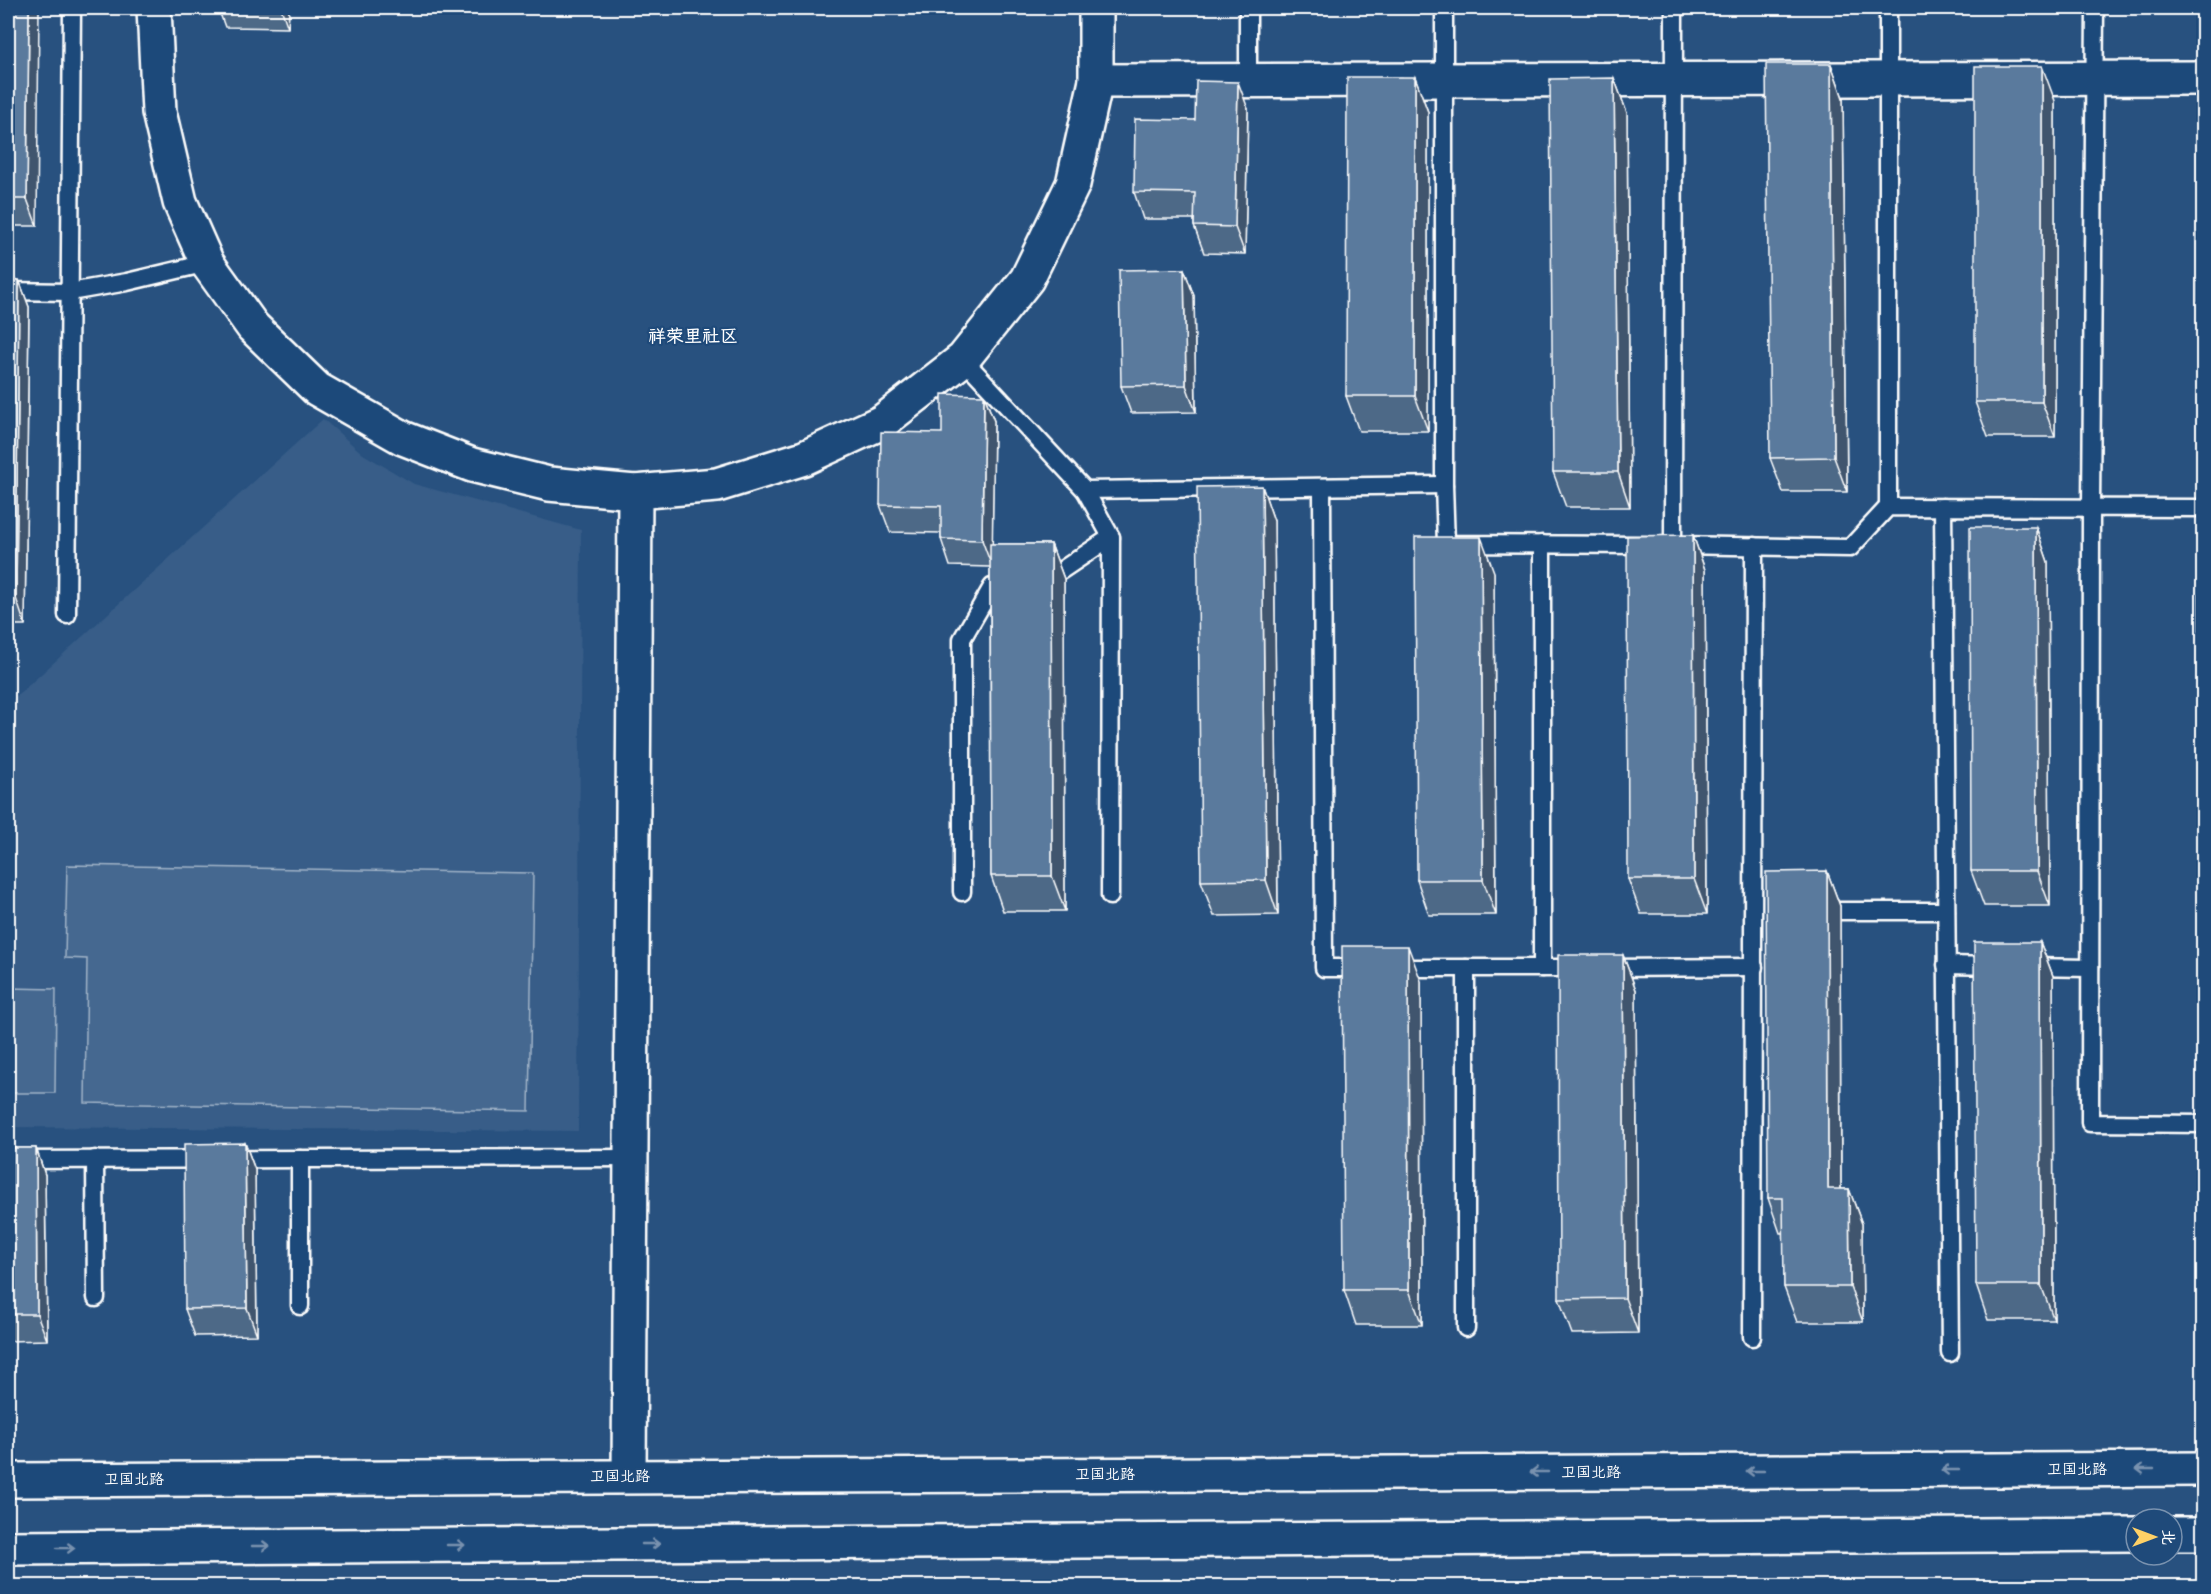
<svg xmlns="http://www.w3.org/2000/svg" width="2211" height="1594" viewBox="0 0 2211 1594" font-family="'Shantell Sans','LXGW WenKai TC',sans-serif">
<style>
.built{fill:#375d88}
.green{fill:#446890;stroke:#a2b4c8;stroke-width:1.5}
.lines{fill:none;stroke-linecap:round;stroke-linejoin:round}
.lane-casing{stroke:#fff;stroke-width:21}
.street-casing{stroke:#fff;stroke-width:38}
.secondary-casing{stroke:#fff;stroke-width:38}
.lane{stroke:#1f4a7a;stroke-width:16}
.street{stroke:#1f4a7a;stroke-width:33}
.secondary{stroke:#1f4a7a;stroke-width:33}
.wall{fill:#4d6987;stroke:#fff;stroke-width:1.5}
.shaded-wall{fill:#3f556e;stroke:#fff;stroke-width:1.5}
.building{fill:#5a7a9d;stroke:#fff;stroke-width:1.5}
.oneway{stroke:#7992af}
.labels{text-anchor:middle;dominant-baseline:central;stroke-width:4.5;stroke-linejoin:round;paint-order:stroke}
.street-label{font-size:15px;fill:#fff;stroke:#1f4a7a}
.quarter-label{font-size:18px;font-weight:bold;fill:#fff;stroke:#1f4a7a}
</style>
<rect width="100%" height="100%" fill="#28517f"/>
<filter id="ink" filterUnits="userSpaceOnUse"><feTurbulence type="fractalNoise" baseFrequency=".0167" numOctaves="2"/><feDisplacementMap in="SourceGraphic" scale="12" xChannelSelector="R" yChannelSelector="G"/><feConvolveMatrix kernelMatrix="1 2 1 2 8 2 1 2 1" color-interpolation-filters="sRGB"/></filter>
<g filter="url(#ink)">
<path class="built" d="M323,419l40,35 51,30 167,46 -3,601 -570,-4v-423z"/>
<g class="green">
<path d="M67,865l466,8 -4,238 -444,-8 2,-144 -22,-1z"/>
<path d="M8,988l48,1 -1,104h-47z"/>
</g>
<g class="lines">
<g class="lane-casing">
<g id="lane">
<path d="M1248,8v72"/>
<path d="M1444,8v477l2,59 201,1"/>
<path d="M1888,8v499"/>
<path d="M2095,8l-4,499 -1,616 114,1"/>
<path d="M8,291l62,1 57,-10 80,-19"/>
<path d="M963,359l122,131 359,-5"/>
<path d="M1322,488l2,480h39"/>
<path d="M1085,490l26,47 -1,359"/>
<path d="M1943,507l7,846"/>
<path d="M1542,544v424"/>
<path d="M1673,545l1,-537"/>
<path d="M1676,545l174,3 38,-41 316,1"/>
<path d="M1041,581l6,-1 64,-43"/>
<path d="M67,615l5,-607"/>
<path d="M962,892v-253l30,-52 18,-2"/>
<path d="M1818,911h128"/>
<path d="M1946,965l50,1"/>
<path d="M2027,967l63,1"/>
<path d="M1394,968h185"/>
<path d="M1466,968v360"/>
<path d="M1607,968l147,-1"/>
<path d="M95,1159l1,139"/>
<path d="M8,1160l623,-2"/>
<path d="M300,1306v-147"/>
<path d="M1752,1337l2,-791"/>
</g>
</g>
<g class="street-casing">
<g id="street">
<path d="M154,8l5,104 21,90 27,61 46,64 64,62 86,49 69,27 77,19 86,8 82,-7 87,-27 78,-36 81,-63 64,-80 46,-95 23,-103v-73"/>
<path d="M1096,81l1108,-3"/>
<path d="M629,1476l6,-984"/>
</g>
</g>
<g class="secondary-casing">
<g id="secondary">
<path d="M8,1480l2196,-11"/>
<path d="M2172,1534h32"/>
<path d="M8,1548l2128,-14"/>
</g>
</g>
<use href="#lane" class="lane"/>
<use href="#street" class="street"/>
<use href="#secondary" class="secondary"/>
</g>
<g class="wall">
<path d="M8,8l29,218h-29z"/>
<path d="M218,8h71l-1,20 -63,-1z"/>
<path d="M430,8h68v4l-67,-1z"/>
<path d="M937,8h66v3l-65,2z"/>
<path d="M1831,64l12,34 4,394h-64l-13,-34z"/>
<path d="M1415,77l13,35v319h-69l-13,-35z"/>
<path d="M1614,78l13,35 3,394h-64l-13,-35z"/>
<path d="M2055,101v336h-67l-13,-35z"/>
<path d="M1248,109l-3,145 -41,-1 -10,-27v-7h-51l-9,-27 61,-72z"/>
<path d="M1184,269l10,27 2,116 -65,1 -10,-27z"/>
<path d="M8,280h11l10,27 -4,318h-17z"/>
<path d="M984,395l10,26 -2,123h59l13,35 1,332h-62l-12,-35 -1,-309 -40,-1 -9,-27v-6l-51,-1 -10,-27 62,-72z"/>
<path d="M1262,486l12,35 4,394 -64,1 -13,-35z"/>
<path d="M2036,527l12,35 2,344h-66l-13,-35z"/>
<path d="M1693,535l12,35 2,344h-66l-13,-35z"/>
<path d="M1494,572l2,343h-67l-12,-35z"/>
<path d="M1827,871l13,35 1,283h8l13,35 1,98h-66l-13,-35v-54h-4l-12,-35z"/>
<path d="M2040,942l13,34 1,344h-66l-12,-35z"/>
<path d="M1623,955l13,35 2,343 -66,1 -13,-35z"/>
<path d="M1421,981l1,344h-66l-12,-35z"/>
<path d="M245,1143l10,27 2,165 -62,1 -10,-27z"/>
<path d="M8,1148h28l9,27 2,165 -39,1z"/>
</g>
<g class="shaded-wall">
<path d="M29,8h10l-2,218 -10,-27z"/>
<path d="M281,8h8l-1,20z"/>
<path d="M1831,64l12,34 4,394 -13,-35z"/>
<path d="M2042,66l13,35v336l-13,-35z"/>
<path d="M1415,77l13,35v319l-13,-35z"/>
<path d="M1614,78l13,35 3,394 -12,-35z"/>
<path d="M1238,82l10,27 -3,145 -10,-27z"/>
<path d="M1184,269l10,27 2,116 -10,-27z"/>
<path d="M19,280l10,27 -4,318 -9,-27z"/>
<path d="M984,395l10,26 -2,146 -10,-27z"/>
<path d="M1262,486l12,35 4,394 -12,-35z"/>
<path d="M2036,527l12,35 2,344 -13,-35z"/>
<path d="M1693,535l12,35 2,344 -13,-35z"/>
<path d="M1481,537l13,35 2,343 -13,-35z"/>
<path d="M1051,544l13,35 1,332 -13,-35z"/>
<path d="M1827,871l13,35 1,318 -13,-35z"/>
<path d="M2040,942l13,34 1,344 -13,-35z"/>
<path d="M1408,946l13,35 1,344 -13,-35z"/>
<path d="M1623,955l13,35 2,343 -13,-35z"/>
<path d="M245,1143l10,27 2,165 -10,-27z"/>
<path d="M36,1148l9,27 2,165 -10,-26z"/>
<path d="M1849,1189l13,35 1,98 -13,-35z"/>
</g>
<g class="building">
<path d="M8,8h21l-2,191h-19z"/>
<path d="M1766,64h65l3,393 -64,1z"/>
<rect x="1975" y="66" width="67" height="336"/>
<path d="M2197,70h7v354h-4z"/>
<path d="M1347,77h68v319h-69z"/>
<path d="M1614,78l4,394h-65l-3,-393z"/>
<path d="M1196,81l42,1 -3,145 -41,-1 1,-33 -61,-1 1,-73 60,1z"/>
<path d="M1184,269l2,116 -65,1 -2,-116z"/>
<path d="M8,280h11l-3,318h-8z"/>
<path d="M942,394l42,1 -2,145 -41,-1v-33l-61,-1 1,-73 61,1z"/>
<path d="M1262,486l4,394 -65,1 -4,-394z"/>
<path d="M2199,502h5v562h-2z"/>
<path d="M1970,527h66l1,344h-66z"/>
<path d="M1693,535l1,344h-66l-1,-343z"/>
<path d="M1415,537h66l2,343h-66z"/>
<path d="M990,544h61l1,332h-61z"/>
<path d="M1827,871l1,318h21l1,98h-66l-1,-89h-15l-2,-326z"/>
<path d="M1974,942h66l1,343h-65z"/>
<path d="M1342,946h66l1,344h-65z"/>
<path d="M1558,955h65l2,343 -66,1z"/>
<path d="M245,1143l2,165 -62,1 -1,-165z"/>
<path d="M8,1148h28l1,166h-29z"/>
</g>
<defs><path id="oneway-shaft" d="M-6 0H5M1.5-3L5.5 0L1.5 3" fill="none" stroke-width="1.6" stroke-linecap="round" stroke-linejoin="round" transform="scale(1.5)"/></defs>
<g class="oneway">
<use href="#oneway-shaft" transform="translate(2145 1469) rotate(180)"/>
<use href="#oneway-shaft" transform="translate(1950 1470) rotate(180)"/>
<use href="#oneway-shaft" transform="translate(1755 1471) rotate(180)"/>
<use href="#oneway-shaft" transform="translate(1539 1472) rotate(180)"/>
<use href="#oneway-shaft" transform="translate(651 1544)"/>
<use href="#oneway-shaft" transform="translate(456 1545)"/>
<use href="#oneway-shaft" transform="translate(261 1546)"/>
<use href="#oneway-shaft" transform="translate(66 1548)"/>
</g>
</g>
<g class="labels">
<g class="street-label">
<text x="2077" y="1469">卫国北路</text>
<text x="1591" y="1472">卫国北路</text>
<text x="1105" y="1474">卫国北路</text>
<text x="620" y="1476">卫国北路</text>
<text x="134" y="1479">卫国北路</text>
</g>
<g class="quarter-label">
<text x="693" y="336">祥荣里社区</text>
</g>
</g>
<rect width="2211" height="1594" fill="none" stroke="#1f4a7a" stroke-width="30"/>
<rect x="15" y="15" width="2181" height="1564" fill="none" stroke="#fff" stroke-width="2" filter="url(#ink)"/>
<g transform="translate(2154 1537) rotate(90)"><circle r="28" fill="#1f4a7a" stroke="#7992af" stroke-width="1.5"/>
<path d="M0-4.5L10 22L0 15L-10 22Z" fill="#ffd166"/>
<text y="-9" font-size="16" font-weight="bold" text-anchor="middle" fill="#ffffff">北</text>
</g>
</svg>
